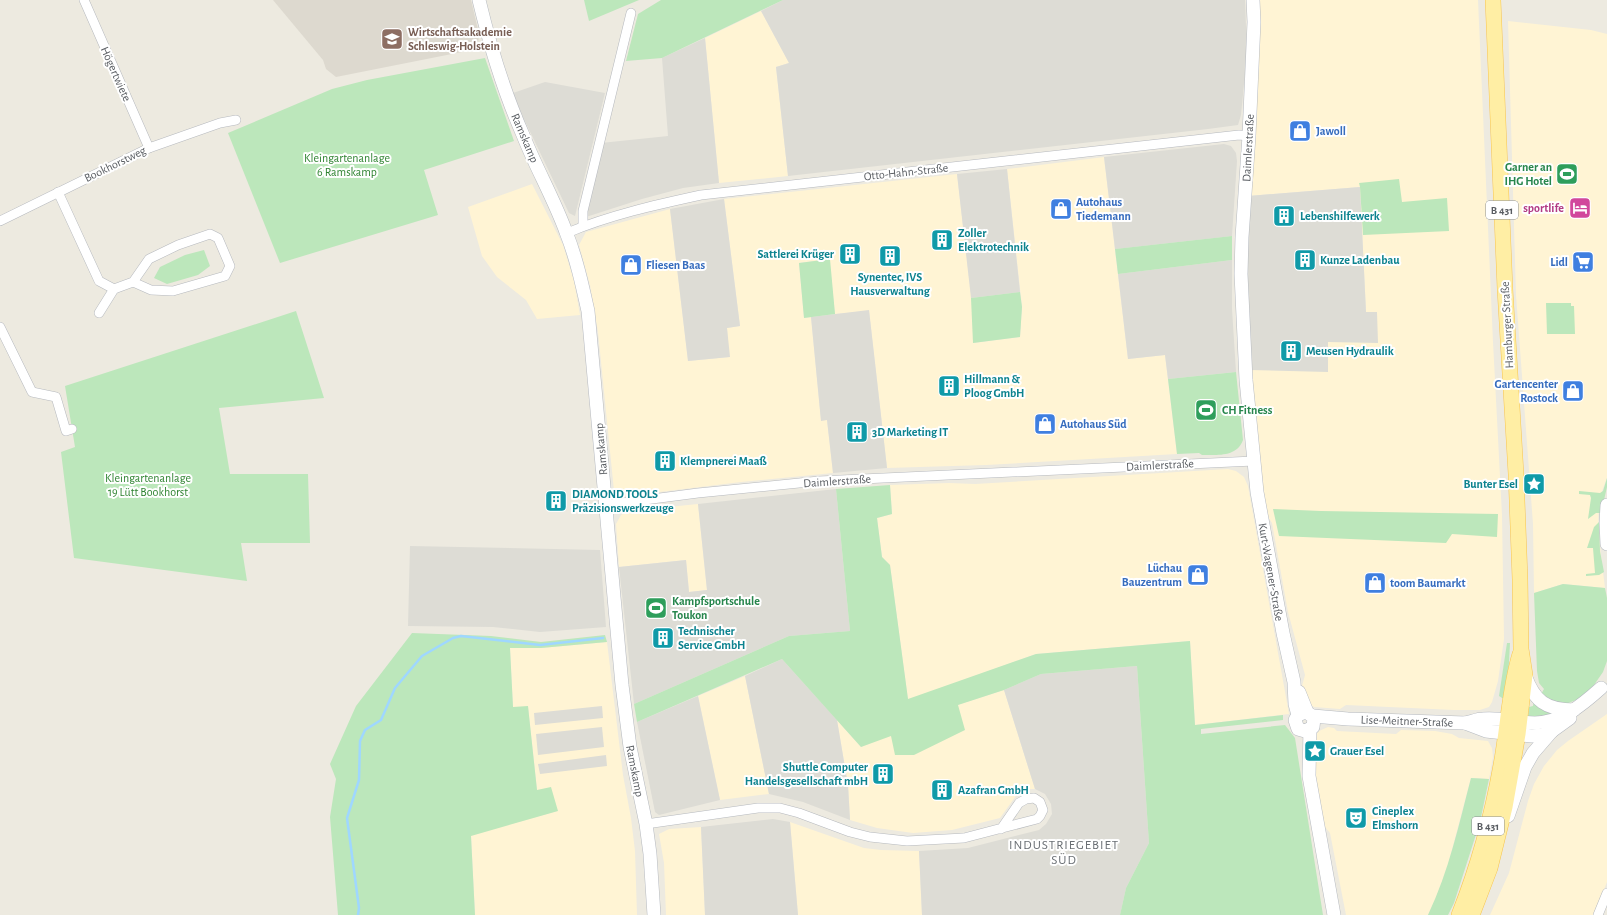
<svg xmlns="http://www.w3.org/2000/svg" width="1607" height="915" viewBox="0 0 1607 915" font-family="'Alegreya Sans',sans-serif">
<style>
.commercial{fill:#fff4d4}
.industrial{fill:#dddcd5}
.education{fill:#ddd9cf}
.green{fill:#bce7bb}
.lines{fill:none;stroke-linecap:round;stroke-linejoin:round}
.stream{stroke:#9fd7ff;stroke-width:2.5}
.street-casing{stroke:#b6b9be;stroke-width:10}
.secondary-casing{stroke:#b6bac0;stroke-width:14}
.primary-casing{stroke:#f8c54f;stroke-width:16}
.street{stroke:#fff;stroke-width:9}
.secondary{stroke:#fff;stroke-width:13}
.primary{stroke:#ffeea4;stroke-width:15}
.labels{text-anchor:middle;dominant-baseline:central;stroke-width:4;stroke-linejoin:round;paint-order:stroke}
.shield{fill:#fff;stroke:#8b8e91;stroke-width:1}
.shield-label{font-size:11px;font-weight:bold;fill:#595d62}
.education-label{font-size:12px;font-weight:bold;fill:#785e54;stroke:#fff;text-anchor:start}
.street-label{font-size:12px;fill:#595d62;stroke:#fff}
.shop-label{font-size:12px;font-weight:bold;fill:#366cbe;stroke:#fff;text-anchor:start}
.park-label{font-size:12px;fill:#2f8331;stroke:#fff}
.leisure-label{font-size:12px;font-weight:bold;fill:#27864d;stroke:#fff;text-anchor:start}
.hotel-label{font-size:12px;font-weight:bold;fill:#b23c85;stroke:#fff;text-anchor:end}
.culture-label{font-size:12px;font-weight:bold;fill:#0d838f;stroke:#fff;text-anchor:start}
.neighbourhood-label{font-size:13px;letter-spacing:1px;fill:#6a6f74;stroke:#fff}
</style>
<rect width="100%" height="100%" fill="#edeae0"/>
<g class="commercial">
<path d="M1259,0h219l15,342 9,173 2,124 -6,42 -6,21 -3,5 -9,3h-26l-108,-5 -6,4 -26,-2 -7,-5 -5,-16 3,-11 -17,-63 -16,-89 -4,-6 -10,-54 -8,-93 78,-28 49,-30h-11l-6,-125 -112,9z"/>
<path d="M761,11l28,52 -13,4 12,109 -69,7 -14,-145z"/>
<path d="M1508,21l83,9 16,4v444l-8,21 -1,32 7,57 -42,-4 -29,9 -1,-69 -17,-229z"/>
<path d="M1104,157l24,202 37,-4 12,99 -191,11 -99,3 -18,-157 -34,3 -6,-55 -30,4 5,55 7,-1 10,103h6l6,53 -92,9 -114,14 -9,-2 -4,-3 -16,-159 -8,-47 -11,-40 7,-13 84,-23 18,152 41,-4 -2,-29 13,-2 -16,-127 233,-25 16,137v32l47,-6 2,-30 -15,-138z"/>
<path d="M532,184l31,61 11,36 6,34 -43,4 -11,-19 -29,-23 -15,-21 -14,-49z"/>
<path d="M1228,469l8,2 8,6 4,9 41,228 -94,11 -5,-84 -154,13 -128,46 -18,-135 -8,-8 -5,-39 15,-4 -2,-29 59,-2 26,1z"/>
<path d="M698,504l9,86 -18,2 -3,-32 -67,7 -3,-43 5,-9 7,-4z"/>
<path d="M607,642l16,133 8,43 4,33 2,64h-162l-4,-80 86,-24 -20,-21 -9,-83 -15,1 -3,-60h31z"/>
<path d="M745,676l24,118 -49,6 -22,-104z"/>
<path d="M1004,690l31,99h-10l-7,4 -18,25 -48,12 -39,3 -36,-5 -27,-8 -2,-35 -11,-65 24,27 96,-42z"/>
<path d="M1607,714v168l-13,33h-104l19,-42 19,-72 6,-17 10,-18 13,-16 11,-9z"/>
<path d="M1328,727l6,1 3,3 59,3 5,-4 34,1 17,3 7,4 29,3 4,7 1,9 -4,22 -18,-1 -23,87 -11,31 -9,19h-82l-16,-82 -6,-7 -12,-69v-18l7,-8z"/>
<path d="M790,822l74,26 17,2 38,1 3,64h-124z"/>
<path d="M701,827l4,88h-39l-2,-52 -5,-29 10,-5z"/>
</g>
<g class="industrial">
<path d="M783,0h462l2,53 -6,62 -3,10 -30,4 -420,47 -12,-109 13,-4 -28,-52z"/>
<path d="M705,38l14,145 -36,5 -41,11 -56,18 15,-74 67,-7 -6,-78z"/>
<path d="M545,82l60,11 -30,123 -6,-3 -47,-98 -9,-22z"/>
<path d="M1224,144l7,2 5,7 1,8 -5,75 -117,13 -11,-92z"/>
<path d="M1007,169l13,123 -49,6 -14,-124z"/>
<path d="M1360,187l6,125h11l1,31 -50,-1v30l-78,-2 -4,-71 2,-103z"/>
<path d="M724,199l16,127 -13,2 3,29 -42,4 -18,-152z"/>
<path d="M1232,260v49l4,63 -68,7 -3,-24 -37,4 -10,-85z"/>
<path d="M869,310l18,158 -54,5 -6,-53 -6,1 -10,-104z"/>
<path d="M836,489l14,142 -61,5 -155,68 -15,-137 67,-7 3,32 18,-2 -9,-86z"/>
<path d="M410,546l190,4 6,77 -66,5 -47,-5 -85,-1z"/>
<path d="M782,659l55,61 11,65 2,35 -47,-18 -34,-8 -24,-118z"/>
<path d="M1137,666l12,177 -23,45 -6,27h-198l-3,-64 49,-3 71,-18 7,-6 6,-10 -1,-10 -6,-10 -10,-5 -31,-99 37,-16z"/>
<path d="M698,696l22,104 -61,15 -4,-3 -18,-90z"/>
<path d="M602,706l1,12 -68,7 -1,-12z"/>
<path d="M602,727l2,20 -66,8 -2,-21z"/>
<path d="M606,755l1,11 -67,8 -2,-10z"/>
<path d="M773,819l17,3 8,93h-93l-4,-88z"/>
</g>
<path class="education" d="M273,0h198l8,34 -1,10 -6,6 -136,27 -10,-8 -3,-9z"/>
<g class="green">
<path d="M584,0h55l-50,21z"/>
<path d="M661,0h122l-121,58 -36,3 12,-47z"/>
<path d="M485,58l29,83 -90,29 14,45 -158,48 -52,-130 104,-44 35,-9z"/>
<path d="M1399,179l3,23 45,-4 2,33 -86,4 -3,-48 -1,-4z"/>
<path d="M1232,236v24l-114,14 -3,-25z"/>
<path d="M204,250l6,16 -12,9 -31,9 -13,-6 6,-11 25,-12z"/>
<path d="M830,259l5,55 -31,4 -5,-55z"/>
<path d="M1020,292l2,15 -2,30 -47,6 -2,-45z"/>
<path d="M1546,303h25v3h3l1,28h-28z"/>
<path d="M296,311l28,87 -105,10 11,66h78l2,69h-69l6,38 -173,-23 -13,-106 14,-5 -10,-61z"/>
<path d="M1236,372l7,68c-6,17 -25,15 -41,15l-3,-2 -22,1 -9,-75z"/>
<path d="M1607,478v9l-6,26h-5l-8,6 3,-21 -1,-3 -11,-1v-3l21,2 3,-2z"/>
<path d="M890,485l2,29 -15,4 5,39 8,8 18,134 128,-45 154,-13 5,84 88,-10v5l-82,9v5l84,-9 10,13 28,177h-203l6,-27 23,-45 -12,-177 -96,8 -37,16 -46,15 7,25 -51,25h-19l-4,-19 -30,11 -79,-88 -145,63 -3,-18 155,-68 61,-5 -14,-142z"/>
<path d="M1273,509l48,2 177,3 -1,23 -45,-3 -6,9 -167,-7z"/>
<path d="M1599,522l1,29 4,21 -5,3 -13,1v-2l9,-1 -2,-25h-6l7,-21z"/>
<path d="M1563,584l42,4 2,10v63l-4,11 -9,13 -13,13 -15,6 -14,-1 -12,-7 4,-7 -5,-6 -2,-12 -3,-78z"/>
<path d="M412,633l79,3 50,6 64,-7 2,7 -66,6h-31l3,59 15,-1 9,84 14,-3 7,24 -87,25 4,79h-137l-8,-98 6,-38 -6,-15 26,-58z"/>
<path d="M1507,643h3l-3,58 -8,-5z"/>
<path d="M1534,699l23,13 -10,3 -19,2 1,-10 4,-1z"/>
<path d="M1471,778l18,1 -9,43 -26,81 -6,12h-20c21,-44 31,-91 43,-137z"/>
</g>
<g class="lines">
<path class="stream" d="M358,915l1,-7 -12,-90 12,-38 1,-39 5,-11 16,-10 14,-32 27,-32 31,-18 8,-2 79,9 63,-7"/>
<g class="street-casing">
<g id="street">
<path d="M84,0l65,148"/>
<path d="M58,192l41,89 15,8 19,-7 18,8 22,1 52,-15 5,-10 -12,-28 -8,-4 -32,11 -29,14 -16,23"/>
<path d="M0,221l149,-73 71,-25 16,-3"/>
<path d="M583,226v-15l48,-198"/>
<path d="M567,233c43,-18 88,-28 134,-38l538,-60 10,1"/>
<path d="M99,313l15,-24"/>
<path d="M0,327l32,65 24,5 10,34 6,-2"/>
<path d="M606,505l92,-12 121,-12 435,-20"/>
<path d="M646,824l112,-16h22l19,5 51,19 20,5 37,4 57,-3 73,-19 3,-3 3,-6 -3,-8 -6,-4 -8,1 -7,4 -18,26"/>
<path d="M1598,915l9,-22"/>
</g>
</g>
<g class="secondary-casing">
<g id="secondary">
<path d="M479,0c11,46 25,92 44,135 13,33 31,64 43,97 10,25 16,52 22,79l34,374 8,62 16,77 4,30 4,61"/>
<path d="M1253,0l1,22 -5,114 -7,101 -1,37 5,106 11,112 26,141 11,49 1,22 3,11"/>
<path d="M1607,505l-1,18 1,21"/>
<path d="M1525,675c9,26 21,35 49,35"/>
<path d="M1299,692l8,20 7,6 -1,9 -8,4 -7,-2 -3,-9 3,-5 7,-3"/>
<path d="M1313,716l35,3 117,4c6,-1 12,-4 18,-4 17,-2 35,4 52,4 27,-1 47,-18 66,-35"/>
<path d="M1465,723l21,8 46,5 10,-1 10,-4 18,-13"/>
<path d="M1310,729l-1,47 25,139"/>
<path d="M1508,816l17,-49 8,-14 19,-22"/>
</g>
</g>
<g class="primary-casing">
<g id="primary">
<path d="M1459,915c19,-48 33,-99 42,-150 7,-37 8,-75 19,-111"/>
<path d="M1472,915l18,-47 15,-61 13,-73 7,-59 -4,-26 -1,-70 -4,-105 -11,-185 -12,-289"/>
</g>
</g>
<use href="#street" class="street"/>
<use href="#secondary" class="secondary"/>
<use href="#primary" class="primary"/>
</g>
<defs>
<g id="school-square" transform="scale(1.15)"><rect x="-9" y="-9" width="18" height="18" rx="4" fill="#8d6e63" stroke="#fff"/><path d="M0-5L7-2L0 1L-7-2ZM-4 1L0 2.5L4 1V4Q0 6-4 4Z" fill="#fff"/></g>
<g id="shop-square" transform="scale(1.15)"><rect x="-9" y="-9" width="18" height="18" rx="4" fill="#3f7fe0" stroke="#fff"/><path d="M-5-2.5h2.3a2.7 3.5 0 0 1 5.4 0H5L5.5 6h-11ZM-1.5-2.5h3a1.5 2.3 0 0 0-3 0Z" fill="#fff"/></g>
<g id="stadium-square" transform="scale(1.15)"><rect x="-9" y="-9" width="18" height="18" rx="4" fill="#2e9e5b" stroke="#fff"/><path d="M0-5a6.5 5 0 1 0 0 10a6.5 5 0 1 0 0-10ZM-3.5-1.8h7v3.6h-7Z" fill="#fff"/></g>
<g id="hotel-square" transform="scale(1.15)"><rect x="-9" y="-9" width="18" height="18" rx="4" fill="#d1479c" stroke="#fff"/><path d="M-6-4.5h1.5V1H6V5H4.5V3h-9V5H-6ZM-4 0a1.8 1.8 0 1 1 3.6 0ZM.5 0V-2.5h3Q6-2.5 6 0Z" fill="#fff"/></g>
<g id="building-square" transform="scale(1.15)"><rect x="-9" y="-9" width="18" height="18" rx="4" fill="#0f9aa8" stroke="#fff"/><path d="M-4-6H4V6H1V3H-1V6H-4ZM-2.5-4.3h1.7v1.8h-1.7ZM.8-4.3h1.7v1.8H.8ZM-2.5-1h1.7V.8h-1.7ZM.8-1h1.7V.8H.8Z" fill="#fff"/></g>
<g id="supermarket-square" transform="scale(1.15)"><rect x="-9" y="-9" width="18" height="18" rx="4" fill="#3f7fe0" stroke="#fff"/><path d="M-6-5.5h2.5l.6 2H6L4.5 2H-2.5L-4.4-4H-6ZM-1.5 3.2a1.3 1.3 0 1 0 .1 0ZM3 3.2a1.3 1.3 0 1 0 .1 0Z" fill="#fff"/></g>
<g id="sight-square" transform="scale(1.15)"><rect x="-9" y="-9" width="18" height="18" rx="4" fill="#0f9aa8" stroke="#fff"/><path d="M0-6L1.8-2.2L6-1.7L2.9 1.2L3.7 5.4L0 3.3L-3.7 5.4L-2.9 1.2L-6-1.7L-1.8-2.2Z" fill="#fff"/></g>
<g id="theatre-square" transform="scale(1.15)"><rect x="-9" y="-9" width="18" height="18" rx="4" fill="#0f9aa8" stroke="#fff"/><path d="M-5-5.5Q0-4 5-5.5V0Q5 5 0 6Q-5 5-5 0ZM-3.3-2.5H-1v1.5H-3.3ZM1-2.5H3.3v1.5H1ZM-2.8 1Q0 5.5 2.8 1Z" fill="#fff"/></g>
</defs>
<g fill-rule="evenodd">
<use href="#school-square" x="392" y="39"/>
<use href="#shop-square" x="1300" y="131"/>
<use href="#stadium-square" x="1567" y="174"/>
<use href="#hotel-square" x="1580" y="208"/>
<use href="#shop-square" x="1061" y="209"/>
<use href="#building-square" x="1284" y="216"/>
<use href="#building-square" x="942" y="240"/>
<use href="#building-square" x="850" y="254"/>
<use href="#building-square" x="890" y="256"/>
<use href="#building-square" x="1305" y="260"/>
<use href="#supermarket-square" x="1583" y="262"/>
<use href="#shop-square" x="631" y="265"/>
<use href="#building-square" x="1291" y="351"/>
<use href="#building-square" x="949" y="386"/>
<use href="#shop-square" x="1573" y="391"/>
<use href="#stadium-square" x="1206" y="410"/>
<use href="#shop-square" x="1045" y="424"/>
<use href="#building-square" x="857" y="432"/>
<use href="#building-square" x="665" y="461"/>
<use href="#sight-square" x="1534" y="484"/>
<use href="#building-square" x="556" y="501"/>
<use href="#shop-square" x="1198" y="575"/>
<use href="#shop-square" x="1375" y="583"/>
<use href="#stadium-square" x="656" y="608"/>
<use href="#building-square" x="663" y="638"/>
<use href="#sight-square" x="1315" y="751"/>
<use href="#building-square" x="883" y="774"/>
<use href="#building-square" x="942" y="790"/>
<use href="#theatre-square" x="1356" y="818"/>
</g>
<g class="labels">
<g class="shield">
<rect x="1486" y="201" width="32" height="18" rx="3"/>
<rect x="1472" y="817" width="32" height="18" rx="3"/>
</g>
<g class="shield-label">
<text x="1502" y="210">B 431</text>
<text x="1488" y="826">B 431</text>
</g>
<g class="education-label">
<text x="408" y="32">Wirtschaftsakademie<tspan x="408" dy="14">Schleswig-Holstein</tspan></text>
</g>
<g class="street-label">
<text transform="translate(116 74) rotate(66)">Högertwiete</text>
<text transform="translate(525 138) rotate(67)">Ramskamp</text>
<text transform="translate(1248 148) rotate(-87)">Daimlerstraße</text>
<text transform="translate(115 164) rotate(-26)">Bookhorstweg</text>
<text transform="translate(906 172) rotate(-6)">Otto-Hahn-Straße</text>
<text transform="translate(1507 325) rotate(-93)">Hamburger Straße</text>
<text transform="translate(601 449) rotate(-95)">Ramskamp</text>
<text transform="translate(1160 465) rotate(-3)">Daimlerstraße</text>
<text transform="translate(837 481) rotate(-4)">Daimlerstraße</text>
<text transform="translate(1271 572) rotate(80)">Kurt-Wagener-Straße</text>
<text transform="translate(1407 721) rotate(2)">Lise-Meitner-Straße</text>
<text transform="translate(635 771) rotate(79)">Ramskamp</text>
</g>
<g class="shop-label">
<text x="1316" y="131">Jawoll</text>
<text x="1076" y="202">Autohaus<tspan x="1076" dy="14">Tiedemann</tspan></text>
<text x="1568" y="262" text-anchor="end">Lidl</text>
<text x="646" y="265">Fliesen Baas</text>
<text x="1558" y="384" text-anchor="end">Gartencenter<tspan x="1558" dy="14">Rostock</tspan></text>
<text x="1060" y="424">Autohaus Süd</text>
<text x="1182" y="568" text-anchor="end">Lüchau<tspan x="1182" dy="14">Bauzentrum</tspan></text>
<text x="1390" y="583">toom Baumarkt</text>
</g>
<g class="park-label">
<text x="347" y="158">Kleingartenanlage<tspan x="347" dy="14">6 Ramskamp</tspan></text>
<text x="148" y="478">Kleingartenanlage<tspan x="148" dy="14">19 Lütt Bookhorst</tspan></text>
</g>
<g class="leisure-label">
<text x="1552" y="167" text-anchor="end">Garner an<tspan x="1552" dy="14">IHG Hotel</tspan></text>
<text x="1222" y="410">CH Fitness</text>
<text x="672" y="601">Kampfsportschule<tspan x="672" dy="14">Toukon</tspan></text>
</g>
<g class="hotel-label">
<text x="1564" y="208">sportlife</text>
</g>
<g class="culture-label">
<text x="1300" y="216">Lebenshilfewerk</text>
<text x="958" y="233">Zoller<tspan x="958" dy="14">Elektrotechnik</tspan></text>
<text x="834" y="254" text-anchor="end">Sattlerei Krüger</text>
<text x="1320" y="260">Kunze Ladenbau</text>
<text x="890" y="277" text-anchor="middle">Synentec, IVS<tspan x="890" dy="14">Hausverwaltung</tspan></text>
<text x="1306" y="351">Meusen Hydraulik</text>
<text x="964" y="379">Hillmann &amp;<tspan x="964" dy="14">Ploog GmbH</tspan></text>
<text x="872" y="432">3D Marketing IT</text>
<text x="680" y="461">Klempnerei Maaß</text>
<text x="1518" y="484" text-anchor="end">Bunter Esel</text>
<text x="572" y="494">DIAMOND TOOLS<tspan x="572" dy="14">Präzisionswerkzeuge</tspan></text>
<text x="678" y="631">Technischer<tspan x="678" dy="14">Service GmbH</tspan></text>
<text x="1330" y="751">Grauer Esel</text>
<text x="868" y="767" text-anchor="end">Shuttle Computer<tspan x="868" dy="14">Handelsgesellschaft mbH</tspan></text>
<text x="958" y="790">Azafran GmbH</text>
<text x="1372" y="811">Cineplex<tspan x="1372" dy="14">Elmshorn</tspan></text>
</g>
<g class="neighbourhood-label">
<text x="1064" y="845">INDUSTRIEGEBIET<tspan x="1064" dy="15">SÜD</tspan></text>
</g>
</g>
</svg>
